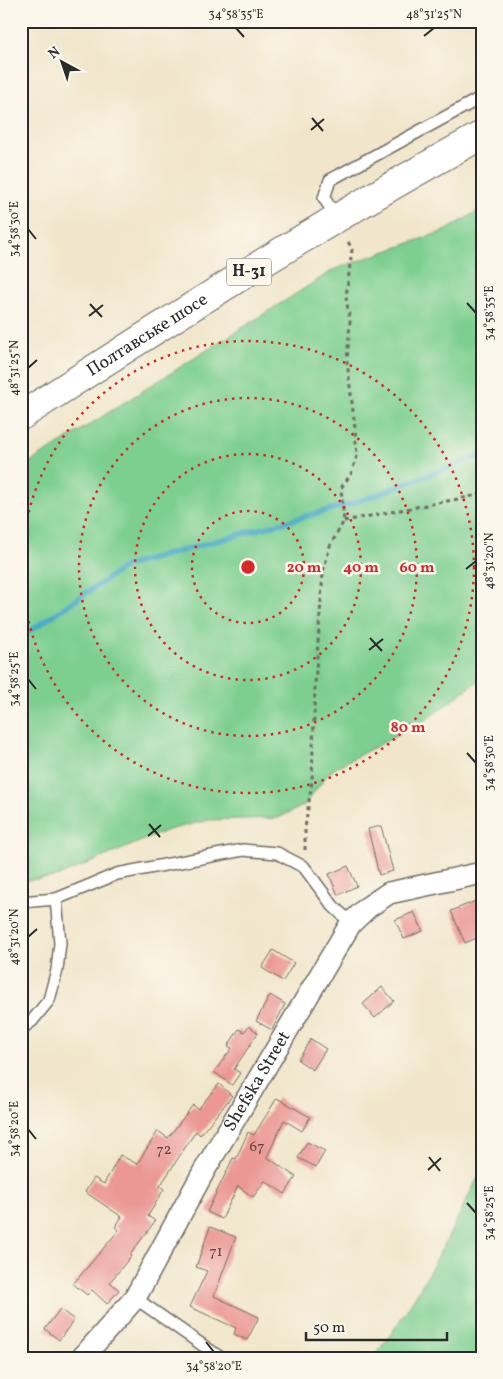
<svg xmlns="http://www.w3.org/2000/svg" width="503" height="1379" viewBox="0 0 503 1379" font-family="Vollkorn,serif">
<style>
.green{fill:#7dcf90;stroke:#547d5e}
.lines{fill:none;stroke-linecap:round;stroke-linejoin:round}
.stream{stroke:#48abc7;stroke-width:5.5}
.building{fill:#eb9894}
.service-casing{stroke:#706c63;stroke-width:14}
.minor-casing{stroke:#706c63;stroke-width:24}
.primary-casing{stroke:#706c63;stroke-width:30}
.path{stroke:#706c63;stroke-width:3;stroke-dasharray:4 4;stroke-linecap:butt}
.service{stroke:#fff;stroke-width:11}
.minor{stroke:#fff;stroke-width:21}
.primary{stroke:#fff;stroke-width:28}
.ticks{fill:none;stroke:#2b2b2b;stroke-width:2}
.ring{fill:none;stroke:#d62828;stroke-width:2.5;stroke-dasharray:2.5 5}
.labels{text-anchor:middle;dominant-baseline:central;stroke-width:5;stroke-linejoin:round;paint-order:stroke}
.number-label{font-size:15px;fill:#5b4645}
.shield{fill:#fbf7ec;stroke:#696865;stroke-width:1}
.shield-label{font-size:16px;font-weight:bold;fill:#2b2b2b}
.street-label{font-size:18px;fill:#2b2b2b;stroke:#fbf7ec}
.centre{fill:#d62828;stroke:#fbf7ec;stroke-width:2.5}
.ring-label{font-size:15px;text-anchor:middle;font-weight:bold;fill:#d62828;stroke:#fbf7ec;stroke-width:5;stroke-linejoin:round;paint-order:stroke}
.neatline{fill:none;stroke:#2b2b2b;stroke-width:2}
.ticks-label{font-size:12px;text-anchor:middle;fill:#2b2b2b}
</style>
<rect width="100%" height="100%" fill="#fbf7ec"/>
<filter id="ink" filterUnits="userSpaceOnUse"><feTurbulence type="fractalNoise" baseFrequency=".02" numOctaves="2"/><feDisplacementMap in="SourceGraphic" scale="10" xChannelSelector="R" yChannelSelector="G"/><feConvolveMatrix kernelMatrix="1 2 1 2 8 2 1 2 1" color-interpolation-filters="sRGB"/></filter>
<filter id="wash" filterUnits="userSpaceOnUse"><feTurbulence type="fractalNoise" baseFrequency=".0096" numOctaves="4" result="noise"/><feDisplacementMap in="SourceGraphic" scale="20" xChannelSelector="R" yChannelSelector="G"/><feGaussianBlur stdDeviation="1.12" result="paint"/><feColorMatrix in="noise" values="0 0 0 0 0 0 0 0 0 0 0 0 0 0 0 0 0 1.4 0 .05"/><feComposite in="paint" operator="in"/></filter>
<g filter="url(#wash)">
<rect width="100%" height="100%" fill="#f1e6cb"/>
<g class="green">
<path d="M482,206v472l-59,44 -85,44 -10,8 -25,32 -25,12 -69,2 -41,10 -112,47 -35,4v-413l314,-199 112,-39 29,-18z"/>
<path d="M482,1169v189h-109c45,-57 77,-124 109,-189z"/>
</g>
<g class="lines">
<path class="stream" d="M21,637l105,-71 228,-63 128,-48"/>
</g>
<g id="blocks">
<g class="building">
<path d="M381,826l12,45 -14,4 -11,-46z"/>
<path d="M348,866l9,20 -19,9 -9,-21z"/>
<path d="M478,900l4,9v27l-17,7 -14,-32z"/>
<path d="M414,912l9,19 -19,8 -9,-19z"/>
<path d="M273,950l21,13 -11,18 -21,-13z"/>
<path d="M382,987l12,14 -19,17 -12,-14z"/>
<path d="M270,995l15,9 -13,26 -16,-9z"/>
<path d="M249,1026l9,7 -24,36 6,4 -8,12 -18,-13 18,-24 -4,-2 11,-17 5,3z"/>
<path d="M311,1039l15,10 -13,21 -15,-10z"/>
<path d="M219,1084l13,12 -32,39 -4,-4 -36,55 4,3 -16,27 7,5 -25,34 1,1 -21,26 9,8 -12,14 -15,-14 -5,5 -14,-11 46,-54 -4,-3 7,-10 -37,-25 9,-14 10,6 16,-29 17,9 21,-33 10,7 25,-33 5,4z"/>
<path d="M277,1098l33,19 -8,14 -18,-11 -17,37 29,20 -11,17 -20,-13 -12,16 -15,-11 -16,33 -15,-7 26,-54 3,1 12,-27 6,3z"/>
<path d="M307,1142l18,9 -9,16 -18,-9z"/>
<path d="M210,1227l26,10 -22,59 45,21 -12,23 -13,-6 2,-6 -46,-21 17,-36 -11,-4z"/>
<path d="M60,1309l14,11 -15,20 -14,-11z"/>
</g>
</g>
</g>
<g filter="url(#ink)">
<use href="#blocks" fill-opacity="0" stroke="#706c63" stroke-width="1"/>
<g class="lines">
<g class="service-casing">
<g id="service">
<path d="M337,218l-13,-20 6,-18 152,-83"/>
<path d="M21,902l35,-3 61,-25 126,-24 34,3 27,14 29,39 18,17"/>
<path d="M21,1029l11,-8 17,-21 8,-30 3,-27 -4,-44"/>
<path d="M135,1298l86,60"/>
</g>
</g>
<g class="minor-casing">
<g id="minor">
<path id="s1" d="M82,1358l53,-60 69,-127 147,-248 17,-16 21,-14 93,-20"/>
</g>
</g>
<g class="primary-casing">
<g id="primary">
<path id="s2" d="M21,416c151,-98 303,-194 461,-281"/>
</g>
</g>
<g class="path">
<path d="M344,521l134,-26 4,2"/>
<path d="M305,850v-22l7,-47 3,-96 8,-113 7,-26 14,-25 -3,-33 10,-14 6,-18 -2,-28 -8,-67 3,-39 -4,-25 6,-47 -5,-11"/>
</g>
<use href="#service" class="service"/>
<use href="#minor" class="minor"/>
<use href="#primary" class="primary"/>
</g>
</g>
<path class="ticks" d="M236,28l8,9M424,36l10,-8M312,118l11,13M311,130l13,-11M28,229l8,10M467,303l9,10M90,304l12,13M89,316l14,-11M28,368l9,-8M466,569l10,-8M370,638l12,13M369,650l14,-11M28,679l8,10M467,753l9,10M149,824l11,13M148,836l13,-11M28,937l9,-8M28,1129l8,10M429,1157l11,14M428,1170l13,-12M467,1203l9,10M206,1342l8,10"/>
<g class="ring">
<circle cx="248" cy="567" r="56"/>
<circle cx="248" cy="567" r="113"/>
<circle cx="248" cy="567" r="169"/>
<circle cx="248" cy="567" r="226"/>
</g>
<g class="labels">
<g class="number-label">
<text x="257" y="1147">67</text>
<text x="164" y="1150">72</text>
<text x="216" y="1252">71</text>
</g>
<rect class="shield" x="226.5" y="258.5" width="45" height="27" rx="4"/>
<g class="shield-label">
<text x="249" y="272">Н-31</text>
</g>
<g class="street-label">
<text stroke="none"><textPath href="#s2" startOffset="150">Полтавське шосе</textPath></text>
<text stroke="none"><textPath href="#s1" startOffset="329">Shefska Street</textPath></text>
</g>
</g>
<circle cx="248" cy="567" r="8" class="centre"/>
<g class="ring-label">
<text x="304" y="572">20 m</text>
<text x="361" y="572">40 m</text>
<text x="417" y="572">60 m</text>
<text x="408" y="732">80 m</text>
</g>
<rect width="503" height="1379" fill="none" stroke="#fbf7ec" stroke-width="55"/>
<g transform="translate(62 62) rotate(320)" stroke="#fbf7ec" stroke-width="4" paint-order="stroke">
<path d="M0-4L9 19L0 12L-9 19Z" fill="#2b2b2b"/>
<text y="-8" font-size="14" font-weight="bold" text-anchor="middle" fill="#2b2b2b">N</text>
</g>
<path d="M306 1332v8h141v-8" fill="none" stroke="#2b2b2b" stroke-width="2.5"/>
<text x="313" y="1332" font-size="15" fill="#2b2b2b" stroke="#fbf7ec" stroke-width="4" paint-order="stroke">50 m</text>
<rect x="28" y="28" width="448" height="1324" class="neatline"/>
<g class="ticks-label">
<text x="236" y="18">34°58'35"E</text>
<text x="434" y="18">48°31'25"N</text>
<text transform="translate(14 229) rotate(-90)" y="4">34°58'30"E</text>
<text transform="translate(489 313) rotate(-90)" y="4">34°58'35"E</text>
<text transform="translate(14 368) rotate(-90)" y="4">48°31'25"N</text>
<text transform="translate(489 561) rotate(-90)" y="4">48°31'20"N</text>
<text transform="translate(14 679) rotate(-90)" y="4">34°58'25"E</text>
<text transform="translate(489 763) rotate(-90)" y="4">34°58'30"E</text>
<text transform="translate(14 937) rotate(-90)" y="4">48°31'20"N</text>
<text transform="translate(14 1129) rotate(-90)" y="4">34°58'20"E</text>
<text transform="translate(489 1213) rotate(-90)" y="4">34°58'25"E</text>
<text x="214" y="1370">34°58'20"E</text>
</g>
</svg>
